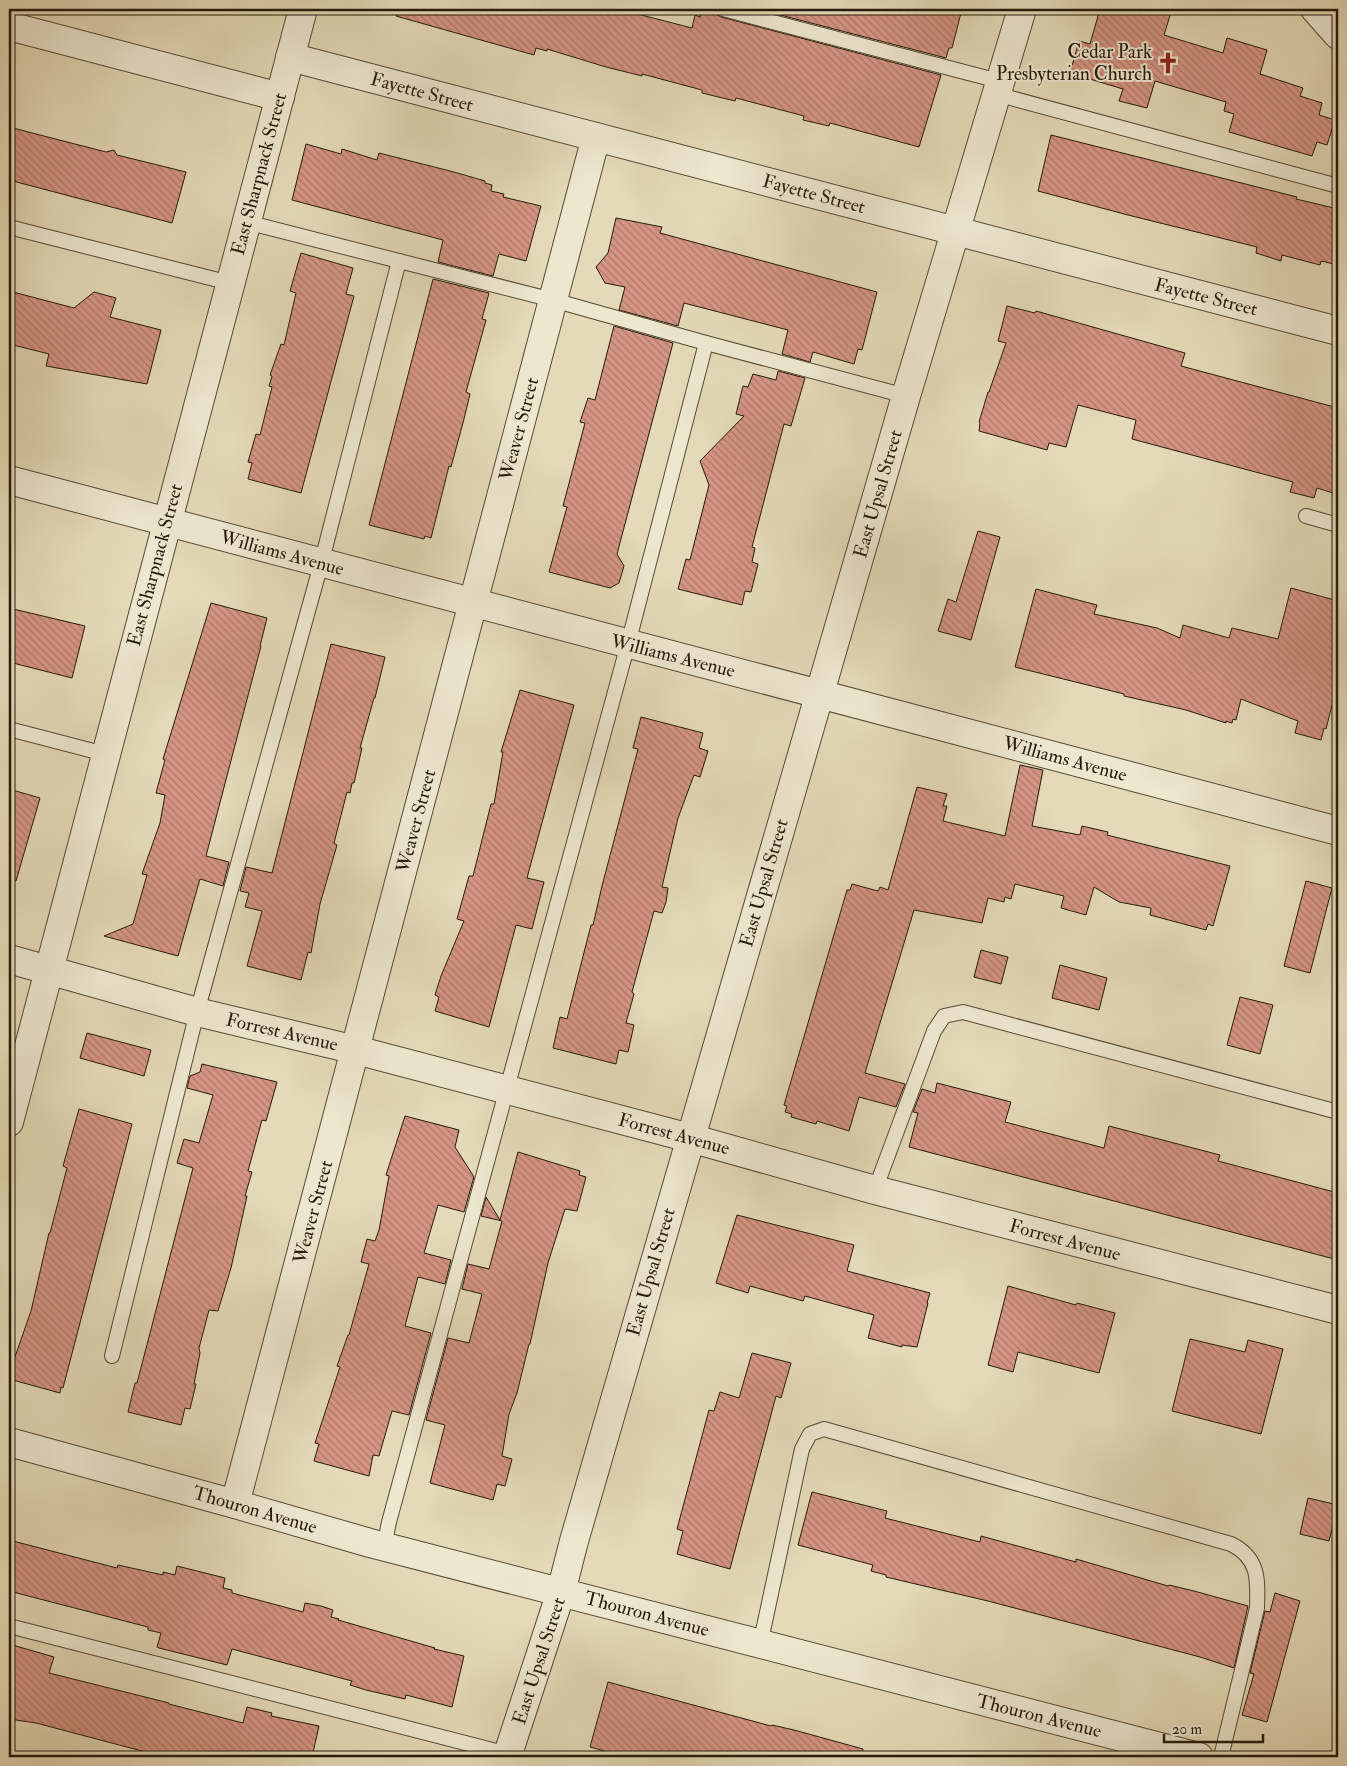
<svg xmlns="http://www.w3.org/2000/svg" width="1347" height="1766" viewBox="0 0 1347 1766" font-family="'IM FELL Double Pica',serif">
<style>
.building{fill:url(#building-back-hatch);stroke:#251a0b}
.lines{fill:none;stroke-linecap:round;stroke-linejoin:round}
.service-casing{stroke:#554a36;stroke-width:16}
.minor-casing{stroke:#554a36;stroke-width:30}
.tertiary-casing{stroke:#554a36;stroke-width:30}
.service{stroke:#ede7d0;stroke-width:14}
.minor{stroke:#ede7d0;stroke-width:28}
.tertiary{stroke:#ede7d0;stroke-width:28}
.labels{text-anchor:middle;dominant-baseline:central;stroke-width:4;stroke-linejoin:round;paint-order:stroke}
.poi-label{font-size:19px;fill:#251a0b;stroke:#ede7d0;text-anchor:end}
.street-label{font-size:19px;fill:#251a0b;stroke:#ede7d0}
</style>
<defs>
<pattern id="building-back-hatch" width="6" height="6" patternUnits="userSpaceOnUse" patternTransform="scale(1.25)"><rect width="6" height="6" fill="#d69583"/><path d="M-1 5l2 2M0 0l6 6M5-1l2 2" fill="none" stroke="#ad7969"/></pattern>
</defs>
<rect width="100%" height="100%" fill="#e4dab7"/>
<filter id="stains"><feTurbulence type="fractalNoise" baseFrequency=".004" numOctaves="4"/><feColorMatrix values="0 0 0 0 .2 0 0 0 0 .09 0 0 0 0 .02 0 0 0 .5 -.17"/></filter>
<radialGradient id="worn" r=".72"><stop offset=".6" stop-color="#630" stop-opacity="0"/><stop offset="1" stop-color="#630" stop-opacity=".3"/></radialGradient>
<g class="building">
<path d="M397,9h221l74,19 3,-13 5,2 1,-8h13l3,6 4,2 220,58 -22,72 -89,-24 -1,3 -26,-6 1,-4 -68,-18 -1,3 -33,-8v-3l-60,-16v2l-36,-9 -59,-18v2l-11,-3 -2,7 -138,-39z"/>
<path d="M757,9h205l-10,39h-3l-3,10z"/>
<path d="M1100,9h72l-8,26 59,18 4,-15 40,12 -7,24 43,14 -3,8 22,7 -3,12 16,5 -8,25 -10,-3 -5,14 -83,-24 5,-18 -10,-3 2,-9 -71,-21 -8,27 -28,-7 4,-12 -53,-16 9,-32 11,3z"/>
<path d="M9,127l97,25 8,-2 3,5 69,17 -14,51 -163,-43z"/>
<path d="M1051,135l246,62 -1,2 42,10v56l-17,-4 -1,4 -38,-10 -1,6 -25,-8 1,-6 -129,-32 -90,-24z"/>
<path d="M306,144l35,10 1,-5 35,11 2,-7 75,19 31,9v2l7,2 -1,6 13,3 -1,3 38,9 -15,55 -27,-7 -6,22 -55,-14 5,-22 -151,-40z"/>
<path d="M616,218l46,9 -2,6 217,59 -15,58 -4,-1 -4,15 -41,-12 -3,10 -28,-8 6,-24 -104,-27 -6,23 -59,-16 6,-23 -20,-4 -9,-16 12,-14z"/>
<path d="M301,253l52,15 -7,26 8,2 -53,197 -53,-14 4,-16 -4,-1 8,-28 4,1 12,-48 -3,-1 3,-10 -2,-1 11,-31 3,1 12,-52 -6,-2z"/>
<path d="M433,279l56,14 -7,26 4,1 -20,72 4,2 -6,25 -13,48 -2,-1 -18,72 -6,-2 -1,3 -55,-14z"/>
<path d="M9,291l65,17 20,-16 22,6 -6,19 51,13 -14,54 -101,-18 3,-12 -40,-10z"/>
<path d="M1007,306l28,7 1,-2 149,42 -4,13 157,42v67l-5,18 -16,-5 -3,10 -24,-6 3,-10 -161,-43 4,-19 -58,-15 -12,42 -17,-4 -2,7 -68,-19 1,-8 -1,-1 9,-30h1l17,-49 -8,-2z"/>
<path d="M614,326l59,17 -56,211 7,12 -5,17 -9,5 -61,-16 18,-65 -4,-1 22,-83 -5,-1 8,-24 7,2z"/>
<path d="M778,371l27,7 -14,48 -7,-2 -32,123 3,1 -3,14 6,2 -7,28 -6,-1 -3,14 -64,-16 8,-30 4,1 19,-75 -9,-24 44,-45 -8,-2 7,-28 5,1 5,-13 23,6z"/>
<path d="M978,531l22,6 -29,103 -33,-9 10,-32 8,3z"/>
<path d="M1291,588l47,13v80l-12,48 -2,-1 -3,12 -26,-7 3,-12 -57,-22 -5,21 -3,-1 -1,4 -6,-2v2l-40,-13 -62,-14v-2l-109,-27 21,-78 61,16 -3,9 63,14 23,10 3,-13 46,13 3,-10 46,11z"/>
<path d="M211,603l56,15 -7,28h1l-55,210 23,6 -6,24 -23,-7 -22,77 -74,-20 29,-12 14,-49 -5,-1 18,-51 5,-28 -9,-2 9,-33 -2,-1z"/>
<path d="M9,608l76,18 -13,52 -63,-16z"/>
<path d="M331,644l54,13 -10,41h-1l-14,50h2l-8,35h-2l-2,10 -3,-1 -13,51 3,2 -17,59 -9,49 -3,-1 -7,28 -54,-14 15,-55 -17,-4 4,-14 -9,-2 6,-24 26,6z"/>
<path d="M520,690l54,15 -47,173 17,4 -12,47 -16,-4 -27,102 -54,-16 4,-14 -4,-2 6,-19 23,-55 -7,-2 12,-43h4l18,-72h3l9,-52h-2z"/>
<path d="M641,717l62,16 -4,15 9,3 -8,26 -6,-2 -16,43 -16,69 6,1 -2,14 -4,11 -8,-2 -22,81 2,2 -8,29 8,2 -6,27 -9,-2 -3,14 -63,-16 7,-31 7,2 24,-94h2l9,-39 36,-137 -5,-1z"/>
<path d="M1020,765l23,5 -11,56 48,9 2,-9 26,6 -1,3 123,31 -17,60 -5,-2 -2,6 -56,-15 1,-7 -32,-6 -25,-15 -8,28 -25,-7 3,-12 -49,-12 -4,15 -6,-2 -1,5 -16,-4 -6,25 -68,-13 -49,163 40,11 -9,23 -37,-10 -10,34 -32,-10 -1,3 -25,-7 1,-3 -7,-2 2,-6 -3,-1 63,-215h3l2,-6 26,7 2,-4 8,3 29,-103 30,7 -4,12h4l-4,15 62,15z"/>
<path d="M9,789l31,9 -24,83 -7,-1z"/>
<path d="M1306,881l26,7 -22,85 -26,-7z"/>
<path d="M981,950l27,7 -7,27 -27,-7z"/>
<path d="M1060,965l47,13 -8,32 -47,-12z"/>
<path d="M1240,997l33,8 -13,49 -33,-9z"/>
<path d="M87,1033l64,17 -7,26 -64,-18z"/>
<path d="M202,1064l75,18 -11,39 -4,-1 -14,51 4,1 -7,24h2l-16,72 -13,43 -9,-1 -10,38 1,5 -6,31h2l-6,25 -5,-1 -4,17 -53,-13 7,-29h2l56,-215 -16,-5 7,-24 15,4 14,-48 -26,-7 3,-12 10,-4z"/>
<path d="M937,1083l74,19 -6,20 99,26 5,-22 111,29 -2,6 120,32v67l-429,-113 9,-34 -5,-1 9,-23 13,4z"/>
<path d="M79,1109l53,15 -69,264 -2,-1 -1,6 -51,-14v-5l22,-63 18,-78h1l17,-65 -4,-2z"/>
<path d="M405,1116l54,14 -4,17 19,30 -10,35 -26,-7 -14,48 27,7 -6,24 -27,-7 -13,49 26,7 -22,82 -17,-4 -13,45 -6,-1 -4,21 -55,-15 5,-17 -4,-1 25,-76 -3,-1 11,-31h1l20,-71 -8,-2 6,-23 8,2 4,-11 10,-54 -3,-1z"/>
<path d="M518,1152l62,19 -1,4 7,2 -9,34 -12,-2 -17,54 -18,81h-1l-12,49 -8,21 -7,42 10,3 -7,27 -8,-2 -4,16 -63,-17 15,-58 -19,-5 22,-82 21,5 13,-49 -20,-5 6,-25 21,5 13,-48 -21,-5 5,-19 14,23z"/>
<path d="M737,1215l117,30 -7,26 83,22 -3,10h1l-11,44 -15,-2v2l-34,-9 6,-23 -69,-19 -2,5 -53,-15 -2,7 -32,-10z"/>
<path d="M1008,1286l68,19 1,-2 38,10 -16,60 -81,-21 -5,20 -25,-7z"/>
<path d="M1190,1339l55,13 3,-12 35,9 -22,85 -89,-23z"/>
<path d="M752,1353l39,10 -10,35 -5,-2 -46,173 -53,-15 6,-23 -6,-2 32,-119 5,1 6,-19 19,6z"/>
<path d="M812,1492l75,19 -2,7 95,24 1,-6 95,26v-3l92,27 1,-1 25,6 54,15 -14,62 -34,-11 -212,-56 -102,-24v-2l-15,-4 2,-6 -75,-20z"/>
<path d="M1308,1498l30,7 -9,36 -29,-7z"/>
<path d="M9,1540l108,28 1,-3 45,10v-3l12,3 2,-9 48,12 -2,10 9,2v3l71,19 2,-9 16,3 12,4 -2,7 8,2 -1,1 97,28 -1,1 30,7 -12,51 -46,-12 -1,4 -39,-9 -16,-5 2,-4 -120,-32 -5,16 -68,-17 -2,-1 4,-14 -13,-3v-3l-139,-36z"/>
<path d="M1275,1593l25,8 -33,121 -25,-7 12,-41 -4,-1 15,-62 5,1z"/>
<path d="M9,1644l45,13 -5,16 120,30v1l74,19 4,-16 25,6 -1,3 48,10 -7,31h-152l-1,-1 -14,-1 -3,-4 -106,-28 -27,-4z"/>
<path d="M608,1682l163,44 1,-1 22,5 69,19 -1,8h-236l-36,-10z"/>
</g>
<g class="lines">
<g class="service-casing">
<g id="service">
<path d="M723,9l276,72"/>
<path d="M996,94l342,92"/>
<path d="M9,227l221,56"/>
<path d="M706,343l200,53"/>
<path d="M1306,516l32,9"/>
<path d="M9,729l96,25"/>
<path d="M875,1190l59,-159 10,-15 19,-4 375,100"/>
<path d="M112,1356l85,-344 124,-448 78,-303 -153,-39"/>
<path d="M384,1547l5,-25 239,-878 78,-301 -153,-43 -154,-39"/>
<path d="M9,1626l503,129"/>
<path d="M760,1645l42,-196 8,-15 14,-5 407,115c28,14 27,35 26,64l-36,149"/>
</g>
</g>
<g class="minor-casing">
<g id="minor">
<path d="M9,26l271,71"/>
<path d="M290,57l1048,274"/>
<path d="M9,480l1329,351"/>
<path d="M9,959l188,53 159,38 334,88 185,52 463,120"/>
<path d="M9,1122l294,-1113"/>
<path d="M9,1442l226,62 135,39 829,214"/>
<path d="M235,1504l361,-1367"/>
</g>
</g>
<g class="tertiary-casing">
<g id="tertiary">
<path d="M1315,9l23,26"/>
<path d="M507,1757l54,-165 13,-51 332,-1145 116,-387"/>
</g>
</g>
<use href="#service" class="service"/>
<use href="#minor" class="minor"/>
<use href="#tertiary" class="tertiary"/>
</g>
<defs>
<g id="church-bare" transform="scale(1.725)"><path d="M-1.2-6h2.4v3.5h3.3v2.4h-3.3V6h-2.4V-.1h-3.3v-2.4h3.3Z" fill="#8f2418" stroke="#ede7d0" stroke-width="2.5" paint-order="stroke"/></g>
</defs>
<g fill-rule="evenodd">
<use href="#church-bare" x="1168" y="63"/>
</g>
<g class="labels">
<g class="poi-label">
<text x="1152" y="52">Cedar Park<tspan x="1152" dy="22">Presbyterian Church</tspan></text>
</g>
<g class="street-label">
<text transform="translate(422 92) rotate(15)">Fayette Street</text>
<text transform="translate(259 174) rotate(-75)">East Sharpnack Street</text>
<text transform="translate(814 194) rotate(15)">Fayette Street</text>
<text transform="translate(1206 297) rotate(14)">Fayette Street</text>
<text transform="translate(519 429) rotate(-75)">Weaver Street</text>
<text transform="translate(878 494) rotate(-74)">East Upsal Street</text>
<text transform="translate(282 553) rotate(15)">Williams Avenue</text>
<text transform="translate(155 565) rotate(-75)">East Sharpnack Street</text>
<text transform="translate(673 656) rotate(14)">Williams Avenue</text>
<text transform="translate(1065 759) rotate(15)">Williams Avenue</text>
<text transform="translate(416 821) rotate(-75)">Weaver Street</text>
<text transform="translate(764 883) rotate(-74)">East Upsal Street</text>
<text transform="translate(282 1032) rotate(13)">Forrest Avenue</text>
<text transform="translate(674 1134) rotate(15)">Forrest Avenue</text>
<text transform="translate(313 1212) rotate(-75)">Weaver Street</text>
<text transform="translate(1065 1240) rotate(15)">Forrest Avenue</text>
<text transform="translate(651 1272) rotate(-74)">East Upsal Street</text>
<text transform="translate(255 1510) rotate(16)">Thouron Avenue</text>
<text transform="translate(647 1614) rotate(15)">Thouron Avenue</text>
<text transform="translate(539 1661) rotate(-72)">East Upsal Street</text>
<text transform="translate(1039 1716) rotate(14)">Thouron Avenue</text>
</g>
</g>
<rect width="1347" height="1766" fill="none" stroke="#e4dab7" stroke-width="30"/>
<rect x="10" y="10" width="1327" height="1746" fill="none" stroke="#251a0b" stroke-width="2.5"/>
<rect x="15" y="15" width="1317" height="1736" fill="none" stroke="#251a0b"/>
<path d="M1164 1734v8h99v-8" fill="none" stroke="#251a0b" stroke-width="2.5"/>
<text x="1172" y="1734" font-size="15" fill="#251a0b" stroke="#ede7d0" stroke-width="4" paint-order="stroke">20 m</text>
<rect width="100%" height="100%" filter="url(#stains)"/>
<rect width="100%" height="100%" fill="url(#worn)"/>
</svg>
